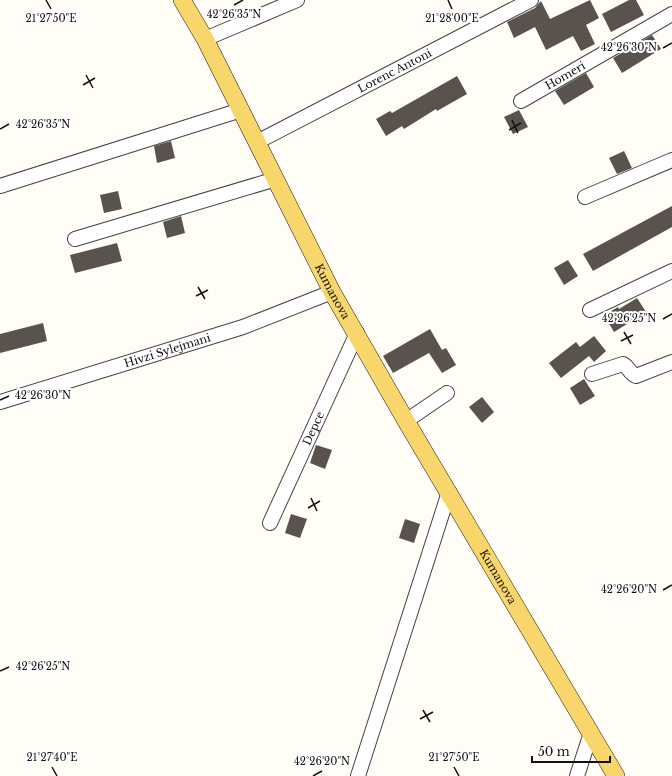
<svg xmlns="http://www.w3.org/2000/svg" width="672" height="776" viewBox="0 0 672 776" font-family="'Libre Baskerville',serif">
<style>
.building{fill:#5a524d}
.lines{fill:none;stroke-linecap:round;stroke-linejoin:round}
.minor-casing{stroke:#444;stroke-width:16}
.major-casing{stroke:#222;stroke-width:18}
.minor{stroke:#fff;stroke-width:14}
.major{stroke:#f9d66b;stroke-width:17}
.ticks{fill:none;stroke:#111;stroke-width:1.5}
.labels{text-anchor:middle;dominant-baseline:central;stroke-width:4;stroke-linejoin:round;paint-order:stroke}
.street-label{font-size:11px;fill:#111;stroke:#fff}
.ticks-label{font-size:10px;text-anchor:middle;fill:#111;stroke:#fff;stroke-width:4;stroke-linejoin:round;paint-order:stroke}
</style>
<rect width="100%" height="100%" fill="#fffdf5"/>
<g class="building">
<path d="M590,0l9,18 -13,7 9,19 -14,7 -8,-15 -27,14 -11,-23 -21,11 -7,-16 28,-14 6,-7 9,18z"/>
<path d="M629,0h7l8,15 -33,17 -9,-18z"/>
<path d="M652,35l9,14 -39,24 -9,-15z"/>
<path d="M586,73l8,14 -30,18 -9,-14z"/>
<path d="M457,76l10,18 -30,17 -1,-2 -32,20 -2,-3 -16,10 -10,-17 14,-8 2,2z"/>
<path d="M519,110l9,17 -15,7 -9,-17z"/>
<path d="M171,141l4,17 -18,5 -3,-17z"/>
<path d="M624,151l8,17 -15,6 -8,-16z"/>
<path d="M118,191l4,18 -18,4 -4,-18z"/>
<path d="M672,206v21l-79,44 -10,-17z"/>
<path d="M181,216l4,17 -18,5 -4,-16z"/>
<path d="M117,243l5,18 -47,12 -5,-18z"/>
<path d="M568,260l10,16 -14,9 -10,-17z"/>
<path d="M637,298l11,17 -14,9 -2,-3 -18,11 -10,-17 14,-8 1,2z"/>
<path d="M43,323l4,18 -47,12v-19z"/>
<path d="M430,329l12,21 4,-2 10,17 -14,8 -13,-20 -36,20 -10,-17z"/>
<path d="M594,336l12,15 -12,11 -5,-6 -28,22 -12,-15 27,-21 4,5z"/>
<path d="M584,379l11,17 -15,9 -10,-17z"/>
<path d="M482,397l12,15 -12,11 -13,-16z"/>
<path d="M316,445l16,5 -7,19 -15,-6z"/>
<path d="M291,514l16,5 -7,19 -15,-5z"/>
<path d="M405,519l15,5 -6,19 -15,-5z"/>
</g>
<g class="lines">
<g class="minor-casing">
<g id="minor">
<path d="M205,39l92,-39"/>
<path id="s1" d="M521,101l151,-87"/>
<path id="s2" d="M257,142l274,-142"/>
<path d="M0,186l241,-76"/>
<path d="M585,197l87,-37"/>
<path d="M75,239l201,-60"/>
<path d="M590,310l82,-39"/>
<path d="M592,374l31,-10c6,3 6,9 13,12l36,-14"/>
<path id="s3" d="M0,402l243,-75 89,-35"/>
<path d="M406,421l41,-28"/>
<path id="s4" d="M270,523l87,-190"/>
<path d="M358,776l91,-284"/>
<path d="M577,776l14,-43"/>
</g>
</g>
<g class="major-casing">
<g id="major">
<path id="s5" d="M182,0l23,39 127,253 74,129 210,355"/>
</g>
</g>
<use href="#minor" class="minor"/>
<use href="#major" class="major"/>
</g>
<path class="ticks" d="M46,0l5,9M448,0l4,9M234,5l9,-5M663,48l9,-5M86,75l7,13M83,85l12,-7M512,120l6,13M0,129l9,-5M509,130l12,-7M198,287l7,12M196,296l12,-6M663,319l9,-5M624,332l7,12M621,341l12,-6M0,400l9,-4M311,498l6,13M308,508l12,-7M663,590l9,-5M0,671l9,-4M423,710l7,12M420,719l13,-7M52,767l5,9M454,767l5,9M313,776l9,-5"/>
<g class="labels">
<g class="street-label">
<text stroke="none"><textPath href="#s2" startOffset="155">Lorenc Antoni</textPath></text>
<text stroke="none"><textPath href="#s1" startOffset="51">Homeri</textPath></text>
<text stroke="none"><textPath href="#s5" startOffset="328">Kumanova</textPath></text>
<text stroke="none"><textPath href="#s3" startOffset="175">Hivzi Sylejmani</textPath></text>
<text stroke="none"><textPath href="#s4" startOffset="104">Depce</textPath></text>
<text stroke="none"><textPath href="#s5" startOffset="658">Kumanova</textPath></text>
</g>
</g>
<g class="ticks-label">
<text x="234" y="18">42°26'35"N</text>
<text x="51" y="22">21°27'50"E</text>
<text x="452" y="22">21°28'00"E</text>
<text x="629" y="51">42°26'30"N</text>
<text x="43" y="128">42°26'35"N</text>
<text x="629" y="322">42°26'25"N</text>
<text x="43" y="399">42°26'30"N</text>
<text x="629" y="593">42°26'20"N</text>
<text x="43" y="670">42°26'25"N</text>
<text x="52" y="761">21°27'40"E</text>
<text x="454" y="761">21°27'50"E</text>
<text x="322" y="765">42°26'20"N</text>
</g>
<path d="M532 756v6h78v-6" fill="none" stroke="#111111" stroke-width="2"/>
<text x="538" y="756" font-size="12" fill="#111111" stroke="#ffffff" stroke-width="3" paint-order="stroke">50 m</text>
</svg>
